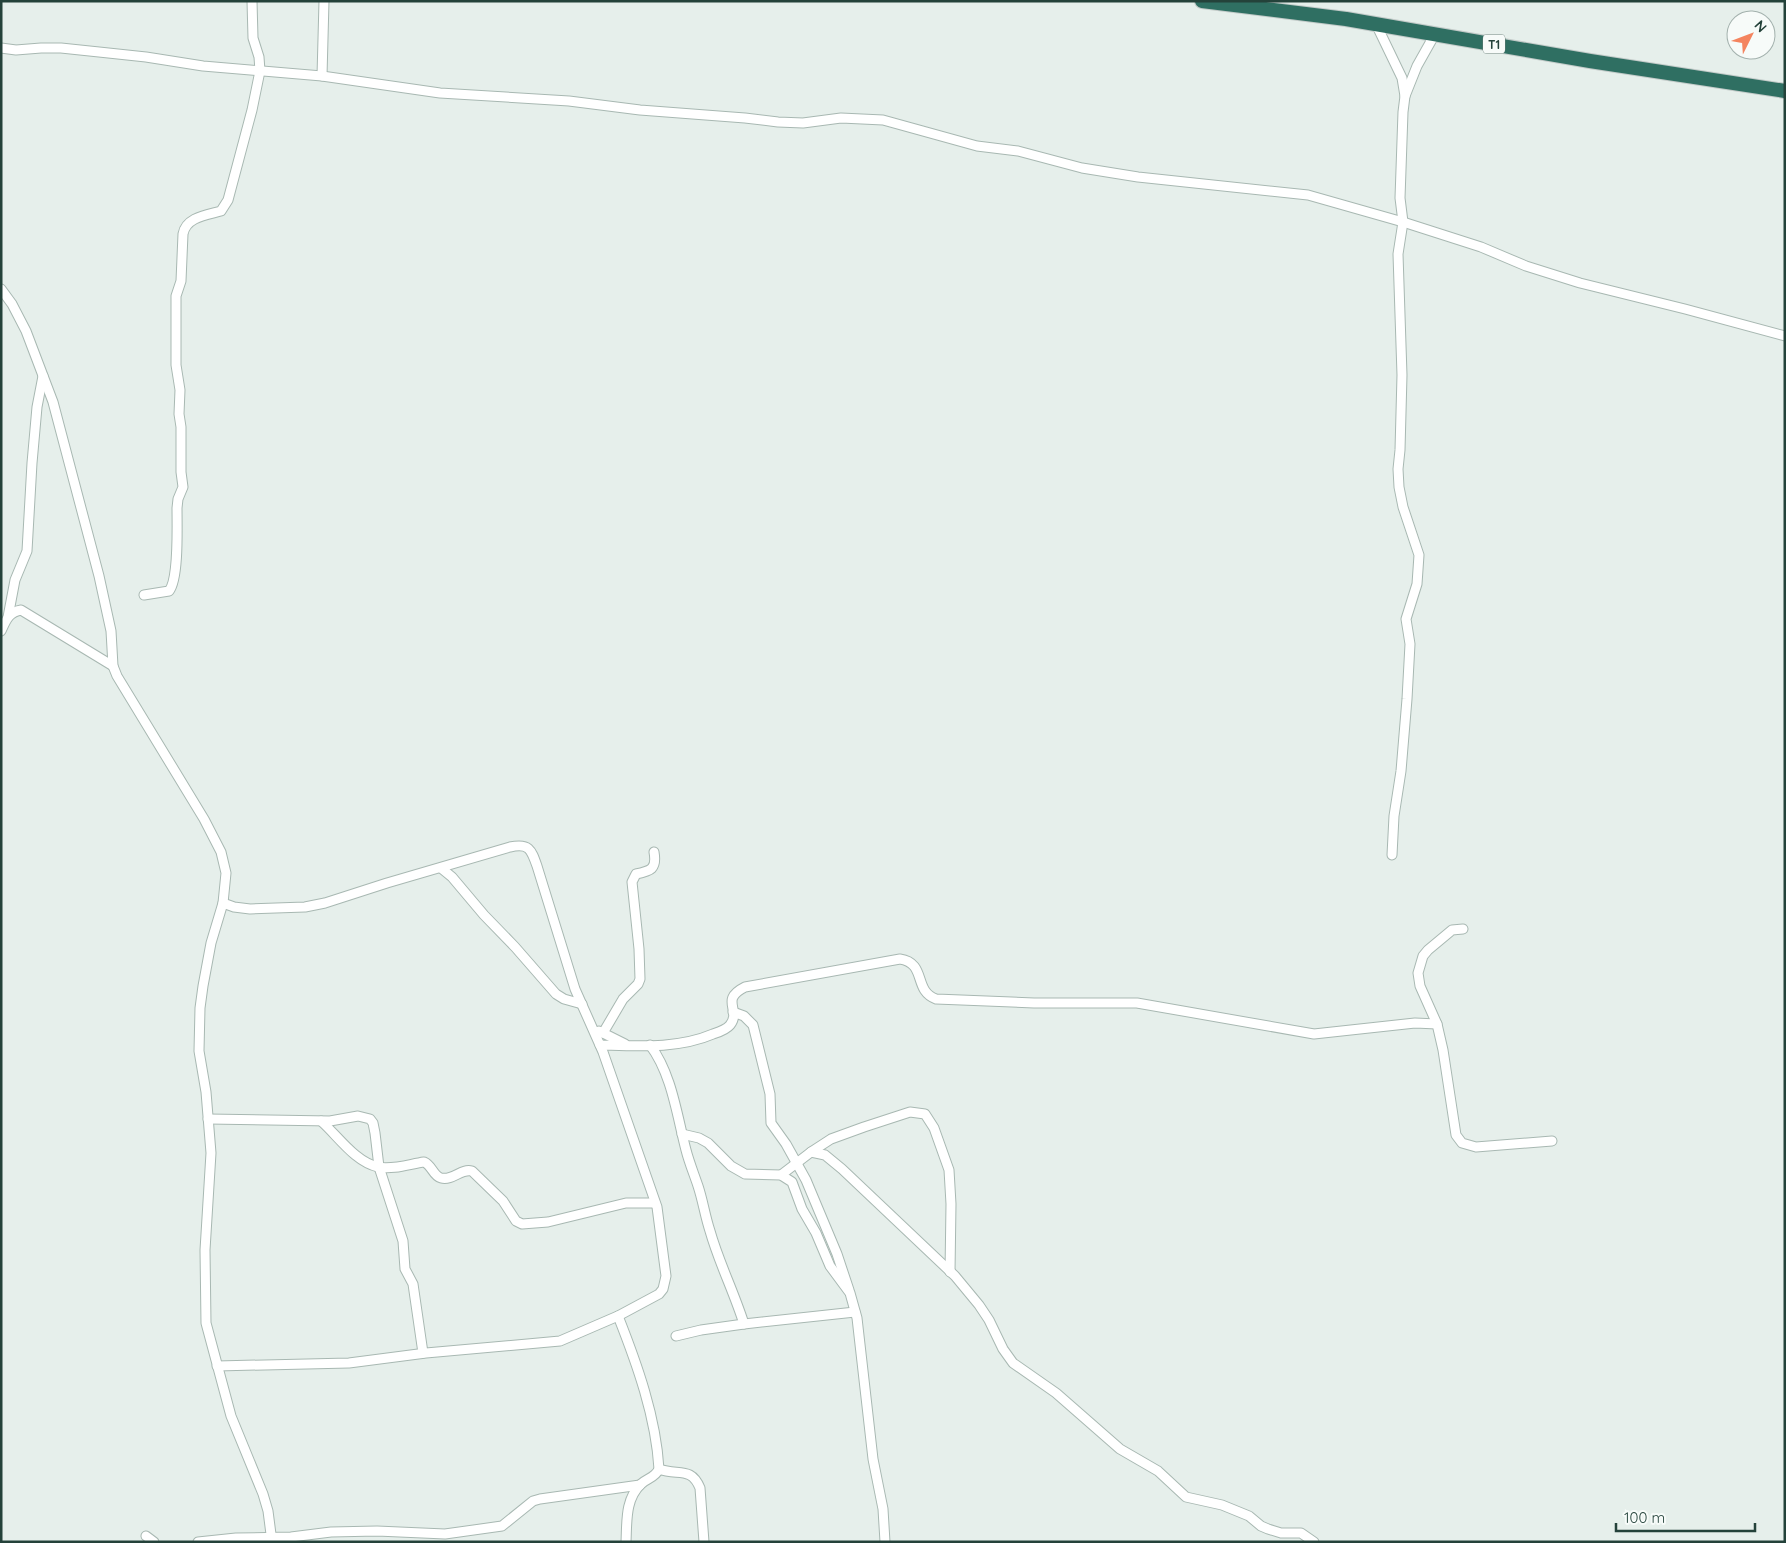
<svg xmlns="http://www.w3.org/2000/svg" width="1786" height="1543" viewBox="0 0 1786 1543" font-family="Quicksand,sans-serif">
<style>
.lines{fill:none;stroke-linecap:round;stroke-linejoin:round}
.minor-casing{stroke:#a8b8b2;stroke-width:11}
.highway-casing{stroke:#c2cac8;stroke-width:16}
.minor{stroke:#fff;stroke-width:9}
.highway{stroke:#2f6f62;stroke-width:14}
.labels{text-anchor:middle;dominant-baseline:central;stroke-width:5;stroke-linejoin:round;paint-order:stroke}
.shield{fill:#f7fbf9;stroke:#637a73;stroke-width:1}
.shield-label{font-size:12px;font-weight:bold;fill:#24423a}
</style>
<rect width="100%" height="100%" fill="#e6efeb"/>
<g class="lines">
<g class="minor-casing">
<g id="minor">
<path d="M1376,24l26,54 3,18 -2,16 -3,86 3,24 -5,32 4,121 -2,75 -2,19 1,18 4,20 16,48 -2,29 -11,35 4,25 -3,55 -6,72 -7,45 -2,39"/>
<path d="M1,48l15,2 25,-2h20l38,4 47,5 57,9 119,10 118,17 129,8 71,9 105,8 33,4 25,1 38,-5 42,2 94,26 41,5 64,17 56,9 170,18 95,27 78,25 45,19 54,17 105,26 100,27"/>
<path d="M322,76l2,-75"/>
<path d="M1405,96l12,-30 18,-32"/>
<path d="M1,289l11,15 14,27 27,71 46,174 12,55 2,35 4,10 87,143 17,33 5,21 -3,30 -12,40 -8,43 -3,22 -1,43 7,41 5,61 -6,97 1,73 25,93 32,78 5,17 4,31"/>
<path d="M144,595l25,-4c10,-12 8,-65 8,-83l1,-9 5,-12 -2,-15v-45l-2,-13 1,-24 -4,-25v-69l5,-15 2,-47c3,-17 24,-19 38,-23l7,-11 24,-90 8,-39 -1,-14 -6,-19 -1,-37"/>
<path d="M8,617l7,-37 12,-29 5,-88 5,-56 6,-31"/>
<path d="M1,631c5,-11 8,-19 20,-21l92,56"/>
<path d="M441,868l11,9 32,38 31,32 41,47 8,5 18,5"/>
<path d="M1463,929l-11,1 -24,20 -5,6 -5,17 2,13 17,38 6,26 13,85 6,8 14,4 76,-6"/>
<path d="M733,1012l11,4 9,9 17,69 1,29 15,21 20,36 31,74 12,36"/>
<path d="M599,1031l26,13"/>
<path d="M603,1033l20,-34 15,-15 2,-5 -1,-30 -7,-67 4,-8c15,-3 21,-5 18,-22"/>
<path d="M600,1045c38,1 78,4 113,-11 6,-2 13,-4 17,-9 12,-15 -11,-25 15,-38l155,-28c27,4 13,32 36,40l98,4h103l177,31 101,-11 22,1"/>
<path d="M650,1045c22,29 27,71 36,105 3,12 8,24 12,36 5,15 7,30 12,45 9,32 24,61 34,93"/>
<path d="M208,1119l122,2 28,-5 12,3 3,4 2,10 4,34 24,74 2,28 8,15 10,69"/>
<path d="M321,1121c17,15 34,41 57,46 15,3 32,-3 46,-5 8,3 9,14 17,16 12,3 20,-10 31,-7l31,30 13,20 6,3 26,-2 78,-19h29"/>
<path d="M682,1134l17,4 9,5 23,23 14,8 36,1 11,7 10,27 14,24 14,33 20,27 7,25 16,141 10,50 2,33"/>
<path d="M811,1152l20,-13 33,-12 46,-15 15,2 9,14 15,42 2,34 -1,68"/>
<path d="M781,1175l30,-23 14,3 17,14 113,107 24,29 10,15 14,29 10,14 43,30 64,56 38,22 28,26 36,8 27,11 12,10 7,3 13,4h20l13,9"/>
<path d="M618,1316c19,48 38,101 41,153 -4,9 -12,9 -18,15 -16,15 -14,38 -15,58"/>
<path d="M676,1336l25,-6 43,-6 111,-12"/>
<path d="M217,1366l132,-3 77,-10 134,-12 58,-25 41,-22 4,-5 3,-13 -9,-69 -54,-155 -28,-63 -38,-123c-6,-17 -8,-23 -27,-19l-123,36 -62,20 -20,4 -55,2 -16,-2 -11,-4"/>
<path d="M659,1469c19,7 32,-3 41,19l4,54"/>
<path d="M146,1536l8,6"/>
<path d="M198,1542l38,-4 55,-1 40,-5 46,-1 68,3 57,-8 31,-25 7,-2 100,-14"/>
</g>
</g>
<g class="highway-casing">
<path id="highway" d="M1202,1l144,18 244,42 195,30"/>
</g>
<use href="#minor" class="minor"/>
<use href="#highway" class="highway"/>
</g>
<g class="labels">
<rect class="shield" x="1483" y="34.5" width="22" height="19" rx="4"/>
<g class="shield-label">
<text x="1494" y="44">T1</text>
</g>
</g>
<rect width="1786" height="1543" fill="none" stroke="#24423a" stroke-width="5"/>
<g transform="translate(1751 35) rotate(48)"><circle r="24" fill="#f7fbf9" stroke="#a3b1ad"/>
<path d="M0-4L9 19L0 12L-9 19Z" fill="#f4845f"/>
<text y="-8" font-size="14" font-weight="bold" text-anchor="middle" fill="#24423a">N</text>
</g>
<path d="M1616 1523v8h139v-8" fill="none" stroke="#24423a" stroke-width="2.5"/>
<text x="1624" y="1523" font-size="15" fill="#24423a" stroke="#f7fbf9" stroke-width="4" paint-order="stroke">100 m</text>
</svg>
